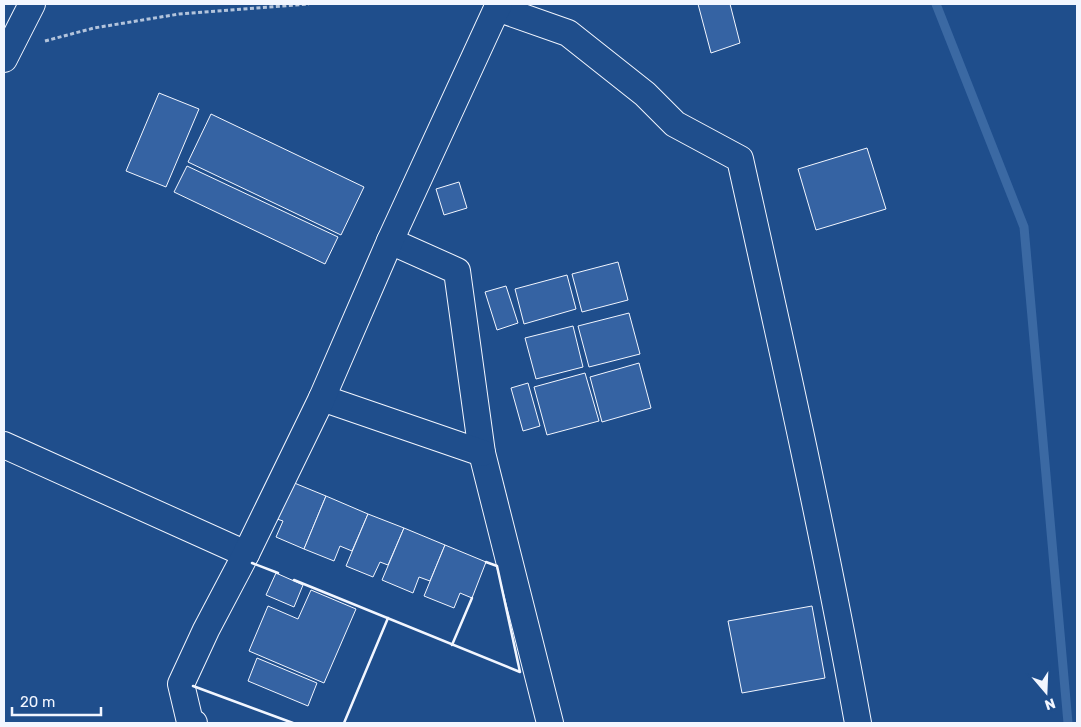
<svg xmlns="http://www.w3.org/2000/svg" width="1081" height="727" viewBox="0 0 1081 727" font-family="Rubik,sans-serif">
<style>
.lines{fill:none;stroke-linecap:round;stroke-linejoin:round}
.stream{stroke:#3b69a3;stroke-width:9}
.building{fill:#3563a3;stroke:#f2f6ff}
.minor-casing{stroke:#f2f6ff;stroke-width:28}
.path{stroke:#b3c4dc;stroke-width:3;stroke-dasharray:4 2.5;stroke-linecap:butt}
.minor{stroke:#1f4e8c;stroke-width:26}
.wall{stroke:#f2f6ff;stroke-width:2.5}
</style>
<rect width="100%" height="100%" fill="#1f4e8c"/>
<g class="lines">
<path class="stream" d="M936,4l88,223 44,496"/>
</g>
<g class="building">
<path d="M698,4h32l10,39 -29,10z"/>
<path d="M159,93l40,16 -33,78 -40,-16z"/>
<path d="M211,114l153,73 -23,48 -153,-73z"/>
<path d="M867,148l19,61 -70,21 -18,-61z"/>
<path d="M187,166l151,71 -13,27 -151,-72z"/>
<path d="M459,182l8,26 -23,7 -8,-26z"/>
<path d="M618,262l10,38 -46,12 -10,-38z"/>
<path d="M567,275l9,34 -52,15 -9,-35z"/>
<path d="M506,286l12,37 -21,7 -12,-38z"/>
<path d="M629,313l11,41 -51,13 -11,-41z"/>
<path d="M573,326l10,41 -47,12 -11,-41z"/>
<path d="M639,363l12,45 -49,14 -12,-45z"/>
<path d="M585,373l14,48 -52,14 -13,-48z"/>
<path d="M528,383l12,43 -17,5 -12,-43z"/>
<path d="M287,480l39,16 -22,53 -28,-12 7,-16 -12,-4z"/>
<path d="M326,496l42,18 -16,37 -12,-5 -6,15 -30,-12z"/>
<path d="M368,514l36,14 -16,37 -8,-3 -7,15 -27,-11z"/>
<path d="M404,528l41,17 -15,36 -11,-4 -6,16 -31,-13z"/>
<path d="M445,545l41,17 -14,36 -12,-5 -6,15 -30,-12z"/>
<path d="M276,573l27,12 -9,22 -28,-12z"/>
<path d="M311,590l45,19 -32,74 -75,-32 19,-45 30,13z"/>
<path d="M812,606l13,72 -83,15 -14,-72z"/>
<path d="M257,658l60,25 -9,23 -60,-25z"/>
</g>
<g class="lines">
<g class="minor-casing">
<g id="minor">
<path d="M497,8l71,25 77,61 30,30 65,35c42,188 84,375 118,564"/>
<path d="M4,59l28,-55"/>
<path d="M390,241l67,30 25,182 68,270"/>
<path d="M322,398l160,55"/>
<path d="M4,445l242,109"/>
<path d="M194,723l-4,-1 -9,-38 25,-54 40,-76 76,-156 68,-157 109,-237"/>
</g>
</g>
<path class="path" d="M45,41l49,-13 85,-14 130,-10"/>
<use href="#minor" class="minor"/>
<g class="wall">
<path d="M252,563l26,10"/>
<path d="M294,580l226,92 -23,-106 -11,-4"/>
<path d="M452,645l20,-47"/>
<path d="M193,686l100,37"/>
<path d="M344,723l44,-105"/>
</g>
</g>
<rect width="1081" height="727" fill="none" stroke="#f2f6ff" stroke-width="10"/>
<g transform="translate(1046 692) rotate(161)" stroke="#1f4e8c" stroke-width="4" paint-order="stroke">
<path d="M0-4L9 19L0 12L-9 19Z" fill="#f2f6ff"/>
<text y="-8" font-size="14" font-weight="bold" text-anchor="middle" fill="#f2f6ff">N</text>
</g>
<path d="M12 707v8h89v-8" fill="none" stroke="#f2f6ff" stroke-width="2.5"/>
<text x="20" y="707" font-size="15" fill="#f2f6ff" stroke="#1f4e8c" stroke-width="4" paint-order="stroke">20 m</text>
</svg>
